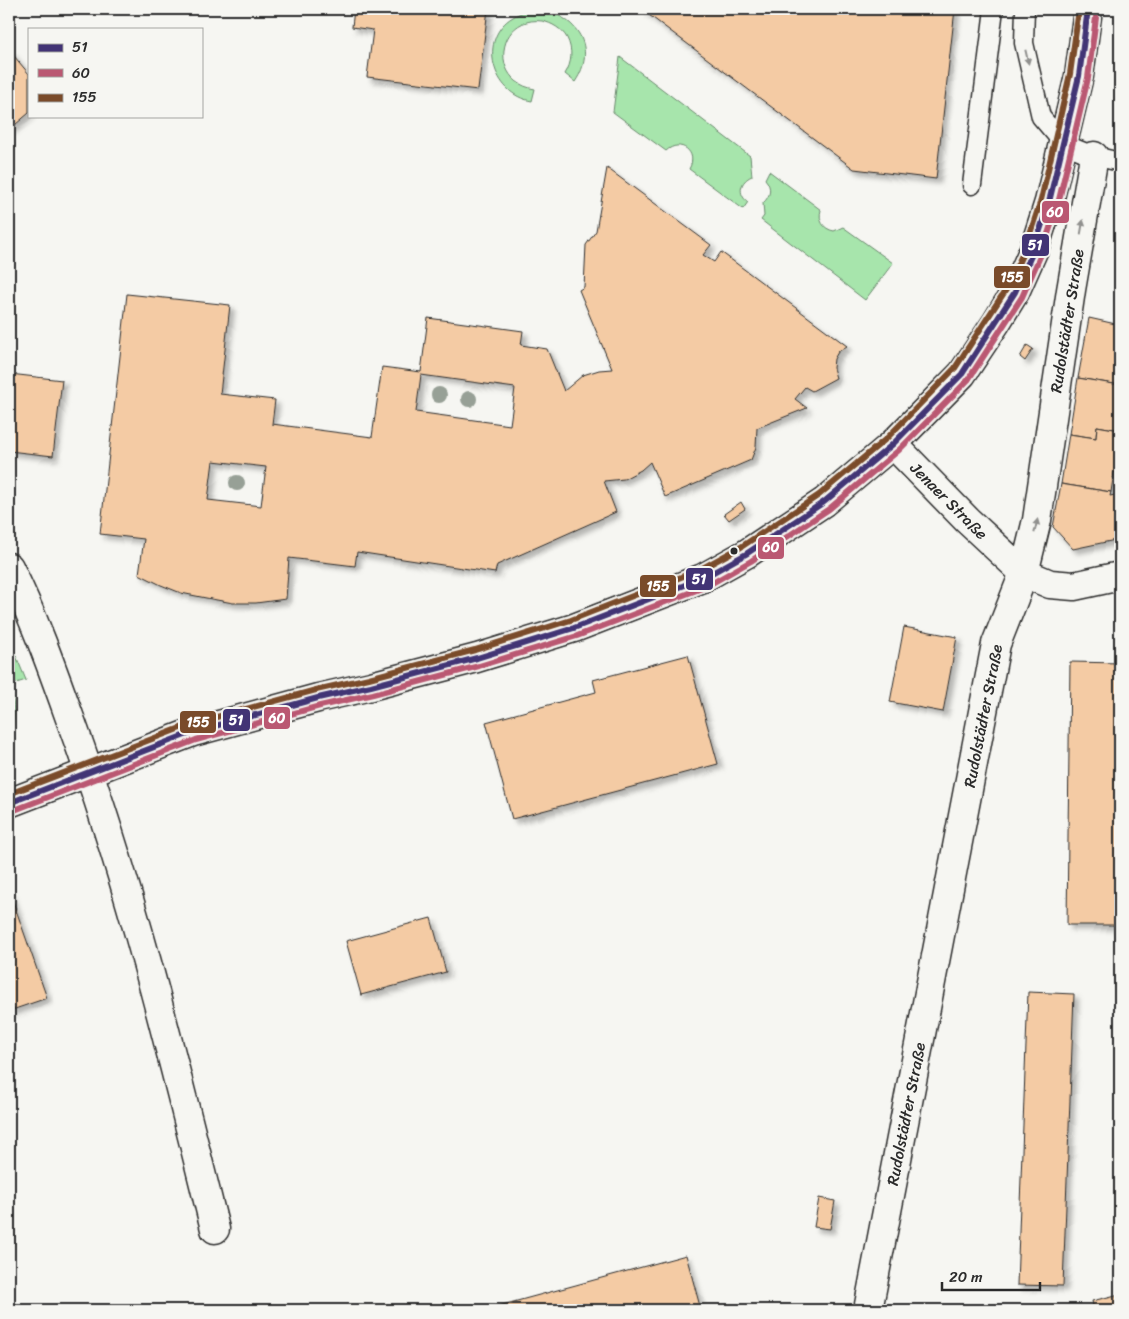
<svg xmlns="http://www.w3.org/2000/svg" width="1129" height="1319" viewBox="0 0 1129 1319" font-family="Sriracha,sans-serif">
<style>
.green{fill:#a7e5ac;stroke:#69886c}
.building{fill:#f4cba4;stroke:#2b2b2b;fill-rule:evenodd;filter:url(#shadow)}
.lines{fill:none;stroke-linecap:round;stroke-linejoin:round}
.lane-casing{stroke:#2b2b2b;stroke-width:21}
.street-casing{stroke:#2b2b2b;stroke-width:31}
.secondary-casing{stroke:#2b2b2b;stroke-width:31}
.lane{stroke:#f6f6f2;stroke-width:18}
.street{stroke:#f6f6f2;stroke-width:28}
.secondary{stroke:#f6f6f2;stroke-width:28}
.bus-1-casing{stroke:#f6f6f2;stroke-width:10}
.bus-2-casing{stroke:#f6f6f2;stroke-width:10}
.bus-3-casing{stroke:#f6f6f2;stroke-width:10}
.bus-1{stroke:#423475;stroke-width:6}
.bus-2{stroke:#ba5872;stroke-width:6}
.bus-3{stroke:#7a4b2a;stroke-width:6}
.tree{fill:#97a096}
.oneway{fill:#90908e}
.bus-dot{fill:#2b2b2b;stroke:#f6f6f2;stroke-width:2}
.labels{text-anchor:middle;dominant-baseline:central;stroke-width:5;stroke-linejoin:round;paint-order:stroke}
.street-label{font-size:16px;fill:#2b2b2b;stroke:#f6f6f2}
.line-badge{stroke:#f6f6f2;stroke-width:2}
.badge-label{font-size:14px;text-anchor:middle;font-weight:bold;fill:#fff}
</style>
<defs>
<filter id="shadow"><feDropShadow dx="4.5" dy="4.5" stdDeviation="2.5" flood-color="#0004"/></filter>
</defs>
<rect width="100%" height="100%" fill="#f6f6f2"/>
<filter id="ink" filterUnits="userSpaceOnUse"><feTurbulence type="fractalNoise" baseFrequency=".02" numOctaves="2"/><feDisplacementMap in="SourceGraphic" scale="10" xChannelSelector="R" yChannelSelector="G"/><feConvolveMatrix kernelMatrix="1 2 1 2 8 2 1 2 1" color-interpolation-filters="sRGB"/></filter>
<g filter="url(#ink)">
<g class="green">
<path d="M539,9c38,7 59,39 36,73l-10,-8c7,-11 8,-24 2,-36 -5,-9 -15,-15 -25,-17 -45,-6 -54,61 -7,68l-3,12c-40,-6 -55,-63 -19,-84 8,-5 17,-7 26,-8z"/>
<path d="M620,57l130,99 2,20c-12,5 -15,18 -4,26l-5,7 -54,-40c10,-17 -9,-31 -23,-18l-53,-39z"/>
<path d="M769,171l52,39c-3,10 2,19 13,21l9,-4 50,36 -28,37 -104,-80 3,-4 -1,-13c8,-7 9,-16 2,-24z"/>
<path d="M9,639l17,41 -16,5c4,20 7,34 -1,52z"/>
</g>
<g class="building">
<path d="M354,9h134l-10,81 -111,-13 6,-47 -21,-3z"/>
<path d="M641,9h314l-19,170 -82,-10z"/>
<path d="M9,50l20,24v39l-20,17z"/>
<path d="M607,168l104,77 -8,10 11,7 7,-10 126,94 -9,6 -4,7 -1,9 3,10 -24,13 -7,-4 -10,12 12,9 -50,20 -1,19 -5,13 -86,37 -15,-35 -9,8 -17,9 -20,2 12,31 -119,53 -2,8 -138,-21 -2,14 -66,-8 -3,41 -30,4h-23l-27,-5 -25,-5 -20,-8 -22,-11 5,-35 -44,-5 27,-240 103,11 -10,89 55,6 -3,24 100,13 10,-70 39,5 7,-54 95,13 -2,14 26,4 17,42 19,-16 16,-5 13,-1 -33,-79 5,-3 2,-42 10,-14zM421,375l94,13 -5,37 -94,-13zM213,461l53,6 -5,39 -53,-6z"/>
<path d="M1089,318l31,7v60l-42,-7z"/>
<path d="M1027,345l6,4 -8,12 -5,-4z"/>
<path d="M10,374l52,6 -9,76 -44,-5v-64z"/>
<path d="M1078,378l42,7v45l-23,-4 -1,12 -27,-4z"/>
<path d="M1097,426l23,4v38l-1,5 -5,-1 -3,20 -50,-8 8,-50 27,4z"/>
<path d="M1061,484l50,8 -1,4 10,-2v45l-47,10 -20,-22z"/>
<path d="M741,502l4,7 -16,11 -5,-6z"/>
<path d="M904,627l53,10 -14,75 -53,-10z"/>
<path d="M688,655l30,109 -206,55 -26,-97 110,-30 -3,-12z"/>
<path d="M1070,662l50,1 -2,262h-51z"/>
<path d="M9,890l38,108 -38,13z"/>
<path d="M431,918l15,54 -85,23 -15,-54z"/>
<path d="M1028,992l46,2 -11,292 -46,-1z"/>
<path d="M819,1198l16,3 -5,28 -16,-2z"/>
<path d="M686,1255l15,55h-217z"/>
<path d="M1116,1295l4,15h-26l-2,-9z"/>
</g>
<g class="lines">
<g class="lane-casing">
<g id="lane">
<path d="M1025,9l-1,34 17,74 23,27 30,12 26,6"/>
<path d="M972,185l22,-176"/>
</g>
</g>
<g class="street-casing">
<g id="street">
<path d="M9,567c25,50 44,104 63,157 60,165 101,335 143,505"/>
<path d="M868,1310l128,-666 28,-71 13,-53 34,-230 23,-134"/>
</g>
</g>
<g class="secondary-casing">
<g id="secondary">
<path d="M893,444l74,76 57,53 26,11 24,2 46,-10"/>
<path d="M9,803l184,-71 125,-34 53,-12 106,-28 97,-30 129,-50 43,-24 78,-52 69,-58 69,-70 34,-51 19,-31 19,-43 15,-47 30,-126 9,-67"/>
</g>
</g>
<use href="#lane" class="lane"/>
<use href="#street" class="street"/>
<use href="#secondary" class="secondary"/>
<g class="bus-1-casing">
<path id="bus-1" d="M9,803l184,-71 125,-34 53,-12 106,-28 97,-30 129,-50 43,-24 78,-52 69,-58 69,-70 53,-82 19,-43 15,-47 30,-126 9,-67"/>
</g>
<g class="bus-2-casing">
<path id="bus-2" d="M12,811l184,-71 124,-34 53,-12 106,-28 98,-30 130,-50 44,-25 78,-52 70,-59 69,-70 54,-83 20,-45 16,-48 30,-126 9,-68"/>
</g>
<g class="bus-3-casing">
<path id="bus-3" d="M9,794l182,-70 125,-34 53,-12 106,-28 96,-30 128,-50 42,-23 78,-52 68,-57 68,-70 52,-80 19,-42 15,-46 29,-126 9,-65"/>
</g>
<use href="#bus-1" class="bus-1"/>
<use href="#bus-2" class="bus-2"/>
<use href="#bus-3" class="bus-3"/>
</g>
<g class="tree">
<circle cx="439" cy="395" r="8"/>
<circle cx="469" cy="399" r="8"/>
<circle cx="237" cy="483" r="8"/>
</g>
<defs><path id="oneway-solid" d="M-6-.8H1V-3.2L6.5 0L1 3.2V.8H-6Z" transform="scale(1.25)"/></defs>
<g class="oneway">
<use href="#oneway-solid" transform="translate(1027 57) rotate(77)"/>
<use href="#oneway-solid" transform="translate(1082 227) rotate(-80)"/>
<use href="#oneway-solid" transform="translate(1036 526) rotate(-77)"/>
</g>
</g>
<circle class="bus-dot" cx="734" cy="551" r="4.5"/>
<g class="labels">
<g class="street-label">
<text transform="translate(1067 321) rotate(-81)">Rudolstädter Straße</text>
<text transform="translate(949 501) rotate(45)">Jenaer Straße</text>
<text transform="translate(983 716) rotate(-79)">Rudolstädter Straße</text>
<text transform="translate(906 1114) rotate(-79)">Rudolstädter Straße</text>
</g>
</g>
<g class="line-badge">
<rect x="1041" y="200" width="29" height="24" rx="5" fill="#ba5872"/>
<rect x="1021" y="233" width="29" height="24" rx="5" fill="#423475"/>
<rect x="993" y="265" width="38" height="24" rx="5" fill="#7a4b2a"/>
<rect x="757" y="536" width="28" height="24" rx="5" fill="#ba5872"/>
<rect x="685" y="567" width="29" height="24" rx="5" fill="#423475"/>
<rect x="639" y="574" width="38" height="24" rx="5" fill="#7a4b2a"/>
<rect x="263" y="706" width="28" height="24" rx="5" fill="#ba5872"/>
<rect x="222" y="708" width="29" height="24" rx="5" fill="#423475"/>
<rect x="179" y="710" width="38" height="24" rx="5" fill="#7a4b2a"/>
</g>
<g class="badge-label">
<text x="1055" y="217">60</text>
<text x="1035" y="250">51</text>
<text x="1012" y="282">155</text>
<text x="771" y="552">60</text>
<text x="699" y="584">51</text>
<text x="658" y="591">155</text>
<text x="277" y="723">60</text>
<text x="236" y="725">51</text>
<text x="198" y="727">155</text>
</g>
<rect width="1129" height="1319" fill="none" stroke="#f6f6f2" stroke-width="30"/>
<rect x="15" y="15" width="1099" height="1289" fill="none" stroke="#2b2b2b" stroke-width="2" filter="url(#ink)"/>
<rect x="28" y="28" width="175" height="90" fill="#f6f6f2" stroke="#a5a5a2"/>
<rect x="38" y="44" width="25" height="8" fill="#423475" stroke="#a5a5a2"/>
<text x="72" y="52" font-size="15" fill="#2b2b2b">51</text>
<rect x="38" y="69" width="25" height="8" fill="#ba5872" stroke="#a5a5a2"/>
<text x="72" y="78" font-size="15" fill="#2b2b2b">60</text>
<rect x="38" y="94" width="25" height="8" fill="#7a4b2a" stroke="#a5a5a2"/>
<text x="72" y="102" font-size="15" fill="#2b2b2b">155</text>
<path d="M942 1282v8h98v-8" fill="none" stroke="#2b2b2b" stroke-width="2.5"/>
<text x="949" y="1282" font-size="15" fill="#2b2b2b" stroke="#f6f6f2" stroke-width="4" paint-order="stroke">20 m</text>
</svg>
